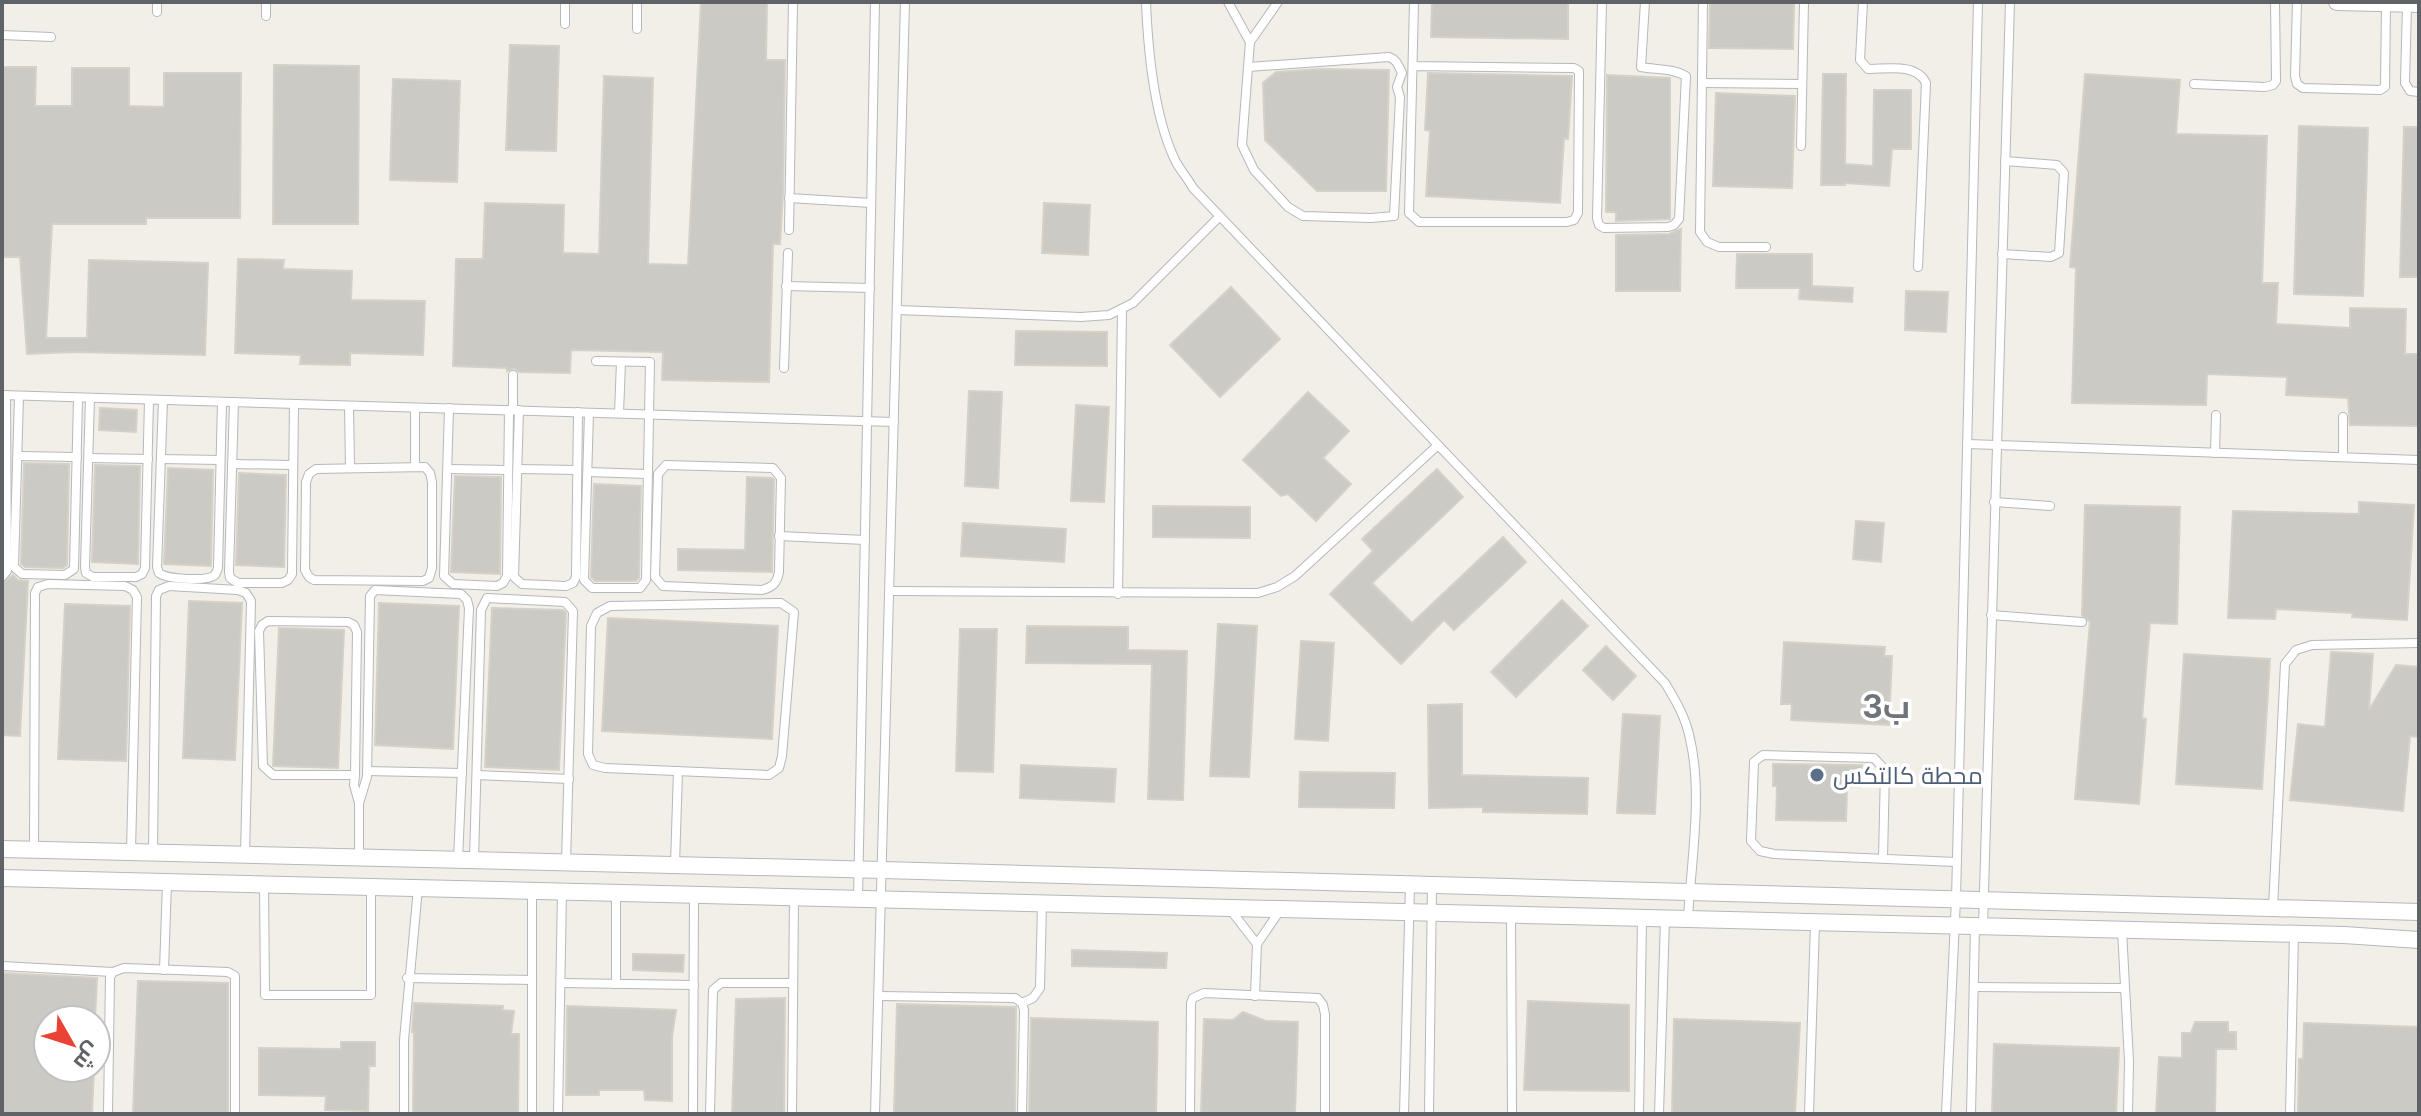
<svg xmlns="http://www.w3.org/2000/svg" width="2421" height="1116" viewBox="0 0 2421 1116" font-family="Inter,Cairo,sans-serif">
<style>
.building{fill:#cccac5;stroke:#d6d1c6;stroke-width:2}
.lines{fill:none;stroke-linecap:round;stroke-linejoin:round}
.service-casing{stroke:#b5b8bc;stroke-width:10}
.minor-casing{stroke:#b5b8bc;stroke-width:18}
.service{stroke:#fff;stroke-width:8}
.minor{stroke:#fff;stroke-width:16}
.service-dot{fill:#5c6f8a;stroke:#fff;stroke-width:3}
.labels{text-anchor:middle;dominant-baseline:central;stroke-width:7;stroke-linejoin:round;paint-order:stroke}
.service-label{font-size:24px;fill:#4e5e75;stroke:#fff;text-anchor:start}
.district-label{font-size:32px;font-weight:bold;fill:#70757a;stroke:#fff}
</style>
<rect width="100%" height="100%" fill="#f1efe8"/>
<g class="building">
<path d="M701,2h66l-1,58h19l-2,133 -3,51h-7l-4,138 -107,-2 1,-28 -92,-2 -1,23 -51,-1 -5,-4 -7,3v-3l-54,-2 3,-107h27l2,-56 79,2 -1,48 36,1 5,-178 49,2 -5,186 40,1z"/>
<path d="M1432,2h136v37l-137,-2z"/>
<path d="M1710,2h84l-1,47 -84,-1z"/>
<path d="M510,45l49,1 -3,105 -50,-1z"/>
<path d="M274,65l85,1 -1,158h-85z"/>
<path d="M2,67h34l-1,39h37v-38h57v38l35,1v-34h77l-1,145h-94v6h-94l-6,114h41l2,-78 119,3 -3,92 -131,-3 -47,2 -7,-97h-18z"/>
<path d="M1321,69l68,1 -3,121h-69l-52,-51 -2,-57 13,-11z"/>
<path d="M1428,73l144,3 -4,63 -4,-1 -4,65 -134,-7 4,-65 -5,-1z"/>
<path d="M1823,74h23l-1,90 28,2 1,-76h37v59h-19l-3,37 -44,-3v2h-24z"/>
<path d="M2085,74l95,6 -4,54 91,2 -5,147h16l-2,41 74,4v-20l56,1 -1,45h14v72l-69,-1 -2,-27 -62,-3 1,-18 -80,-3 -1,31 -134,-2 4,-135 -6,-1z"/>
<path d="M1607,75l63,3v141l-54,2v-9h-10z"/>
<path d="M393,79l67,2 -3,101 -67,-2z"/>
<path d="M1716,93l79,3 -3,92 -79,-2z"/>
<path d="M2299,126l69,2 -5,168 -69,-2z"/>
<path d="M2404,127h15v150h-19z"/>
<path d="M1044,203l46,2 -2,50 -46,-2z"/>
<path d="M1681,229l-1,62h-64v-56l53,-1z"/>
<path d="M1737,254h75v32l41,2 -1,14 -53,-3 1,-11h-64z"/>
<path d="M238,259l46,1 -1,9 69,2 -1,29 74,1 -2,54 -73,-2v12l-50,-1 1,-9 -66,-2z"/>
<path d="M1231,287l49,52 -60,58 -50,-52z"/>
<path d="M1906,291l42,1 -2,40 -41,-2z"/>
<path d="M1016,331l91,1v34l-92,-1z"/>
<path d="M969,391l33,1 -4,96 -33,-2z"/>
<path d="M1308,392l41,39 -26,27 28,26 -35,37 -28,-27 -7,2 -38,-36z"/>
<path d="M1076,405l33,2 -5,95 -33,-1z"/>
<path d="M100,408l37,2 -1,22 -37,-2z"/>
<path d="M24,463l45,1 -2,101 -4,3 -38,-1 -4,-3z"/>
<path d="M95,465l45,1 -2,98 -46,-2z"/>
<path d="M168,468l45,2 -2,96 -47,-2z"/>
<path d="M1437,469l26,28 -91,86 40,40 91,-86 23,25 -72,68 -10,-10 -43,44 -71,-70 43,-43 -11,-12z"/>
<path d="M239,473l47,2 -2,92 -48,-2z"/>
<path d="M455,476l46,1 -1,97 -49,-2z"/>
<path d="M747,477l25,1 2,2 -2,92 -94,-2v-21l67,1z"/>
<path d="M594,484l47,2 -2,92 -3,3h-41l-4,-4z"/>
<path d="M2359,502l55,3 -7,115 -55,-3 1,-4 -77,-4 -1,10 -47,-1 5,-107 126,3z"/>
<path d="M2085,505l95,2 -3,117 -27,-1 -8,95 4,1 -7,85 -64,-5 15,-177 -8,-7z"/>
<path d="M1153,506l97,1v31l-97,-1z"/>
<path d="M1856,521l28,2 -3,39 -28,-3z"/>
<path d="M963,523l103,6 -2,33 -103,-6z"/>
<path d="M13,575l5,5 10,1 -8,155 -18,-1v-151z"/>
<path d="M1562,600l26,26 -72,71 -25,-25z"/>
<path d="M189,601l53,2 -7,157 -52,-2z"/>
<path d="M379,603l80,3 -6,143 -78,-4z"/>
<path d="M65,604l65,2 -4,155 -68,-2z"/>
<path d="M492,608l71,2 3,3 -7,157 -74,-3z"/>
<path d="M608,618l170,8 -6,113 -170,-8z"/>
<path d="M1218,624l39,2 -8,151 -39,-1z"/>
<path d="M1027,626l101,1v23l59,1 -4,149 -35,-1 4,-135 -126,-1z"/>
<path d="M279,628l65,2 -6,138 -65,-2z"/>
<path d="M960,629h37l-4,143 -37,-1z"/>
<path d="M1301,641l33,2 -6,98 -33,-2z"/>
<path d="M1784,642l101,5 -1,9h8l-3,69 -98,-5 1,-16h-11z"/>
<path d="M1606,646l30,30 -23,24 -30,-30z"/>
<path d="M2331,652l42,2 -4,56 27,-45 23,2v70l-9,-1 -7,75 -113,-11 8,-76 27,3z"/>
<path d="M2184,654l86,5 -8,130 -86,-5z"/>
<path d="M1462,704v71l126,3 -1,36 -104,-2v-5l-54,1 -1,-103z"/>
<path d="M1623,714l37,2 -5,98 -38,-1z"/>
<path d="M1773,764l89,1 -1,22h-14l-1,34 -70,-1 1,-34h-4z"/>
<path d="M1021,765l95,4 -2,33 -94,-4z"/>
<path d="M1300,772l95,1 -1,35 -95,-1z"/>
<path d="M1072,950l95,3 -1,15 -94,-2z"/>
<path d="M633,954l51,1 -1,17 -50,-2z"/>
<path d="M2,973l95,5 -2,42h-47v48h46l-2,46h-90z"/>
<path d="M138,981l90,2v131h-95z"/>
<path d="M785,998l-1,116h-52l4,-115z"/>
<path d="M1528,1001l101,4v86l-105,-1z"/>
<path d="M414,1003l89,3 -1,4 12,1 -3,23h8l-1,80h-105l1,-82h-2z"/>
<path d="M897,1004l119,3 -1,107h-121z"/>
<path d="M567,1006l109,4 -4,27v64l-27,-1 -1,-10h-45v5h-33z"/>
<path d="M1243,1012l23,9 32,1 -3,92h-94l3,-95 29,1z"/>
<path d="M1031,1018l127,4 -2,92h-127z"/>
<path d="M1674,1019l126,4 -5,91h-123z"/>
<path d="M2195,1022h33v10h8v17h-20l-1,65h-59l3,-57 23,1v-25h9z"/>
<path d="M2304,1023l115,4v87h-121l1,-55h4z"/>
<path d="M341,1042h34v24h-6l-1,45 -43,-1 1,-14 -67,-1v-47l82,1z"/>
<path d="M1994,1044l125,4 -3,66h-124z"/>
</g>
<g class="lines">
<g class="service-casing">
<g id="service">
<path d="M637,2v27"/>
<path d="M1146,2c2,49 8,116 30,160 5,9 12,17 17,26l472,495c11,18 21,35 25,56 13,55 1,123 -2,180"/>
<path d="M1228,2l22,40"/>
<path d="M1602,2l-5,216 2,7 5,3 64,-1 6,-2 5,-6 7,-143c-14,-8 -29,-6 -45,-9l4,-65"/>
<path d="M1703,2l-3,230 7,10 12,5h47"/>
<path d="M1863,2l-3,58 8,9c19,0 49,-6 58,14l-8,184"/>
<path d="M2297,2l-2,74 2,8 6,4 77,2 5,-3 1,-83"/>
<path d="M2407,4l-2,79 5,8 9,1"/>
<path d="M157,12v-10"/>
<path d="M266,16v-14"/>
<path d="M565,24v-22"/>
<path d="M2,35l49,2"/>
<path d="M1413,66l161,2 5,3 -1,142 -4,7 -7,2h-148l-10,-9 5,-211"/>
<path d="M1248,67l-6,78 12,25 34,37 15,9 68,2 23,-2 6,-119 -3,-10 5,-14c-4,-8 -5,-13 -13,-16l-141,10 2,-25 28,-40"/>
<path d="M1702,83l100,1"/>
<path d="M2194,84l71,3 8,-2 3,-4 -1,-79"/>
<path d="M1801,146l3,-144"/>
<path d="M789,198l82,5"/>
<path d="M789,230l4,-228"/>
<path d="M2002,254l49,3 8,-4 5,-80 -7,-8 -52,-4"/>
<path d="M786,286l84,2"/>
<path d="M897,310l184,7 28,-2 24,-12 86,-86"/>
<path d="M784,368l4,-115"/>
<path d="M513,375v35"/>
<path d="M2,395l892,27"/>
<path d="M19,396l-5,171 8,7 43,1 9,-6 4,-171"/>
<path d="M90,398l-5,169 1,6 7,4h43l6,-3 3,-6 4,-168"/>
<path d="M163,400l-6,167 2,6c7,6 48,9 56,2 1,-2 2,-4 3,-7l4,-166"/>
<path d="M234,402l-5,170 1,6 8,5h44l6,-3 4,-6 2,-170"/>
<path d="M349,406l1,62"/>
<path d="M415,408v59"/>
<path d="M449,408l-5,168 9,8 44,2 6,-3 4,-7 2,-166"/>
<path d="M519,410l-5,167 8,7 44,2 7,-3 3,-6 2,-165"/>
<path d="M589,413l-5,167 8,8h48l6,-8 4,-218 -54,-1"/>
<path d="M619,413l2,-51"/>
<path d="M2343,417v40"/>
<path d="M1967,444l452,16"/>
<path d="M2215,453l1,-38"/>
<path d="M18,456l59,1"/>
<path d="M89,458l59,1"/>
<path d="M161,459l59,1"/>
<path d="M232,464l61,1"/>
<path d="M666,465l107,3 8,10 -2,94c-2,11 -6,15 -17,18l-99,-4 -8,-9 3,-103z"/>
<path d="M425,467l5,6 2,9v86l-3,10 -6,3 -109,-1 -5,-3 -4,-7 1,-88 3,-8 7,-5z"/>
<path d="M448,469l60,1"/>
<path d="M518,469l59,1"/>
<path d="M588,472l59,2"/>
<path d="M1994,502l56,4"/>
<path d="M779,536l86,4"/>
<path d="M2,577l5,-6 -1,-176"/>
<path d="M890,591l368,2 19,-6 18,-11 142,-130"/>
<path d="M1118,594l4,-284"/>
<path d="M781,603l13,9 -12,144 -3,12 -10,7 -164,-7 -12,-3 -5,-11 3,-128 6,-13 13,-7z"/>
<path d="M1991,615l91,7"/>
<path d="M367,771l95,2"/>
<path d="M355,775h-82l-10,-9 -4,-135 3,-6 6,-4 80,1 6,3 3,7 -2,143 -1,10 5,18v54"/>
<path d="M477,775l92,4"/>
<path d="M359,803l8,-26 3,-181 5,-6 86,4 6,6 2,8 -11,252"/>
<path d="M34,849l1,-256 3,-6 10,-3 77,2 8,4 4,7 -6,255"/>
<path d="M153,852l3,-256 3,-6 10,-4 69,4 8,3 5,8 -6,254"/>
<path d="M1883,858l2,-88 -11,-12 -111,-3 -9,7 -3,79 9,10 14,3 182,8"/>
<path d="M474,860l7,-250 6,-12 78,4 8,9 -7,252"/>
<path d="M675,864l3,-93"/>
<path d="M264,885l1,110h106v-108"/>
<path d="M532,891v223"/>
<path d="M616,893v91"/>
<path d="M858,900l17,-898"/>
<path d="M1229,908l28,36"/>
<path d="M2273,908l12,-244 11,-14 16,-5 107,-2"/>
<path d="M1511,915l1,199"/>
<path d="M1983,926l27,-924"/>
<path d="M2122,930l7,131 -1,53"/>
<path d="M2,966l111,6"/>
<path d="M164,970l3,-87"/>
<path d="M407,978l125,2"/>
<path d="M561,983l133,2"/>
<path d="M1974,987l151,1"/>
<path d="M879,996l136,2 7,5 2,7 -2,104"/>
<path d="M1255,996l2,-52 24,-35"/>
<path d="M1022,1003l11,-5 7,-10 2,-84"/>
<path d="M108,1114l2,-137 3,-5 11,-4 104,4 7,4v138"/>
<path d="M404,1114v-74l14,-152"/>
<path d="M558,1114l4,-222"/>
<path d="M693,1114l1,-218"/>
<path d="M710,1114l3,-124 8,-7h71"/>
<path d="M792,1114l2,-216"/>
<path d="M875,1114l30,-1112"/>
<path d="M1190,1114l1,-111 2,-5 11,-5 114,5 5,7 2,9v100"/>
<path d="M1404,1114l6,-229"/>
<path d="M1429,1114l3,-229"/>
<path d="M1639,1114l3,-196"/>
<path d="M1659,1114l6,-195"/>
<path d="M1809,1114l6,-191"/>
<path d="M1946,1114l10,-215 22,-897"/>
<path d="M1971,1114l4,-188"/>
<path d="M2290,1114l4,-180"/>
</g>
</g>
<g class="minor-casing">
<g id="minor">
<path d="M2337,2l82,2"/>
<path d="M2,849l881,21 1536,42"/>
<path d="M2,878l2342,57 75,5"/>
</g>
</g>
<use href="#service" class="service"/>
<use href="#minor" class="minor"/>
</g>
<circle class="service-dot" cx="1817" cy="775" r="8"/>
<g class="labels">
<g class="service-label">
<text x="1833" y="775">محطة كالتكس</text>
</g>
<g class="district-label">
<text x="1886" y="706">ب3</text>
</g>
</g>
<rect width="2421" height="1116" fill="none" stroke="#5f6368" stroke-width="8"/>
<g transform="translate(72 1044) rotate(129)"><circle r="38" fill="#ffffff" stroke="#bfc1c3" stroke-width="2"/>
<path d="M0-6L14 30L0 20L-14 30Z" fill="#ea4335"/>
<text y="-12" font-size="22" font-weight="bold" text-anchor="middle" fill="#5f6368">ش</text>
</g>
</svg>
